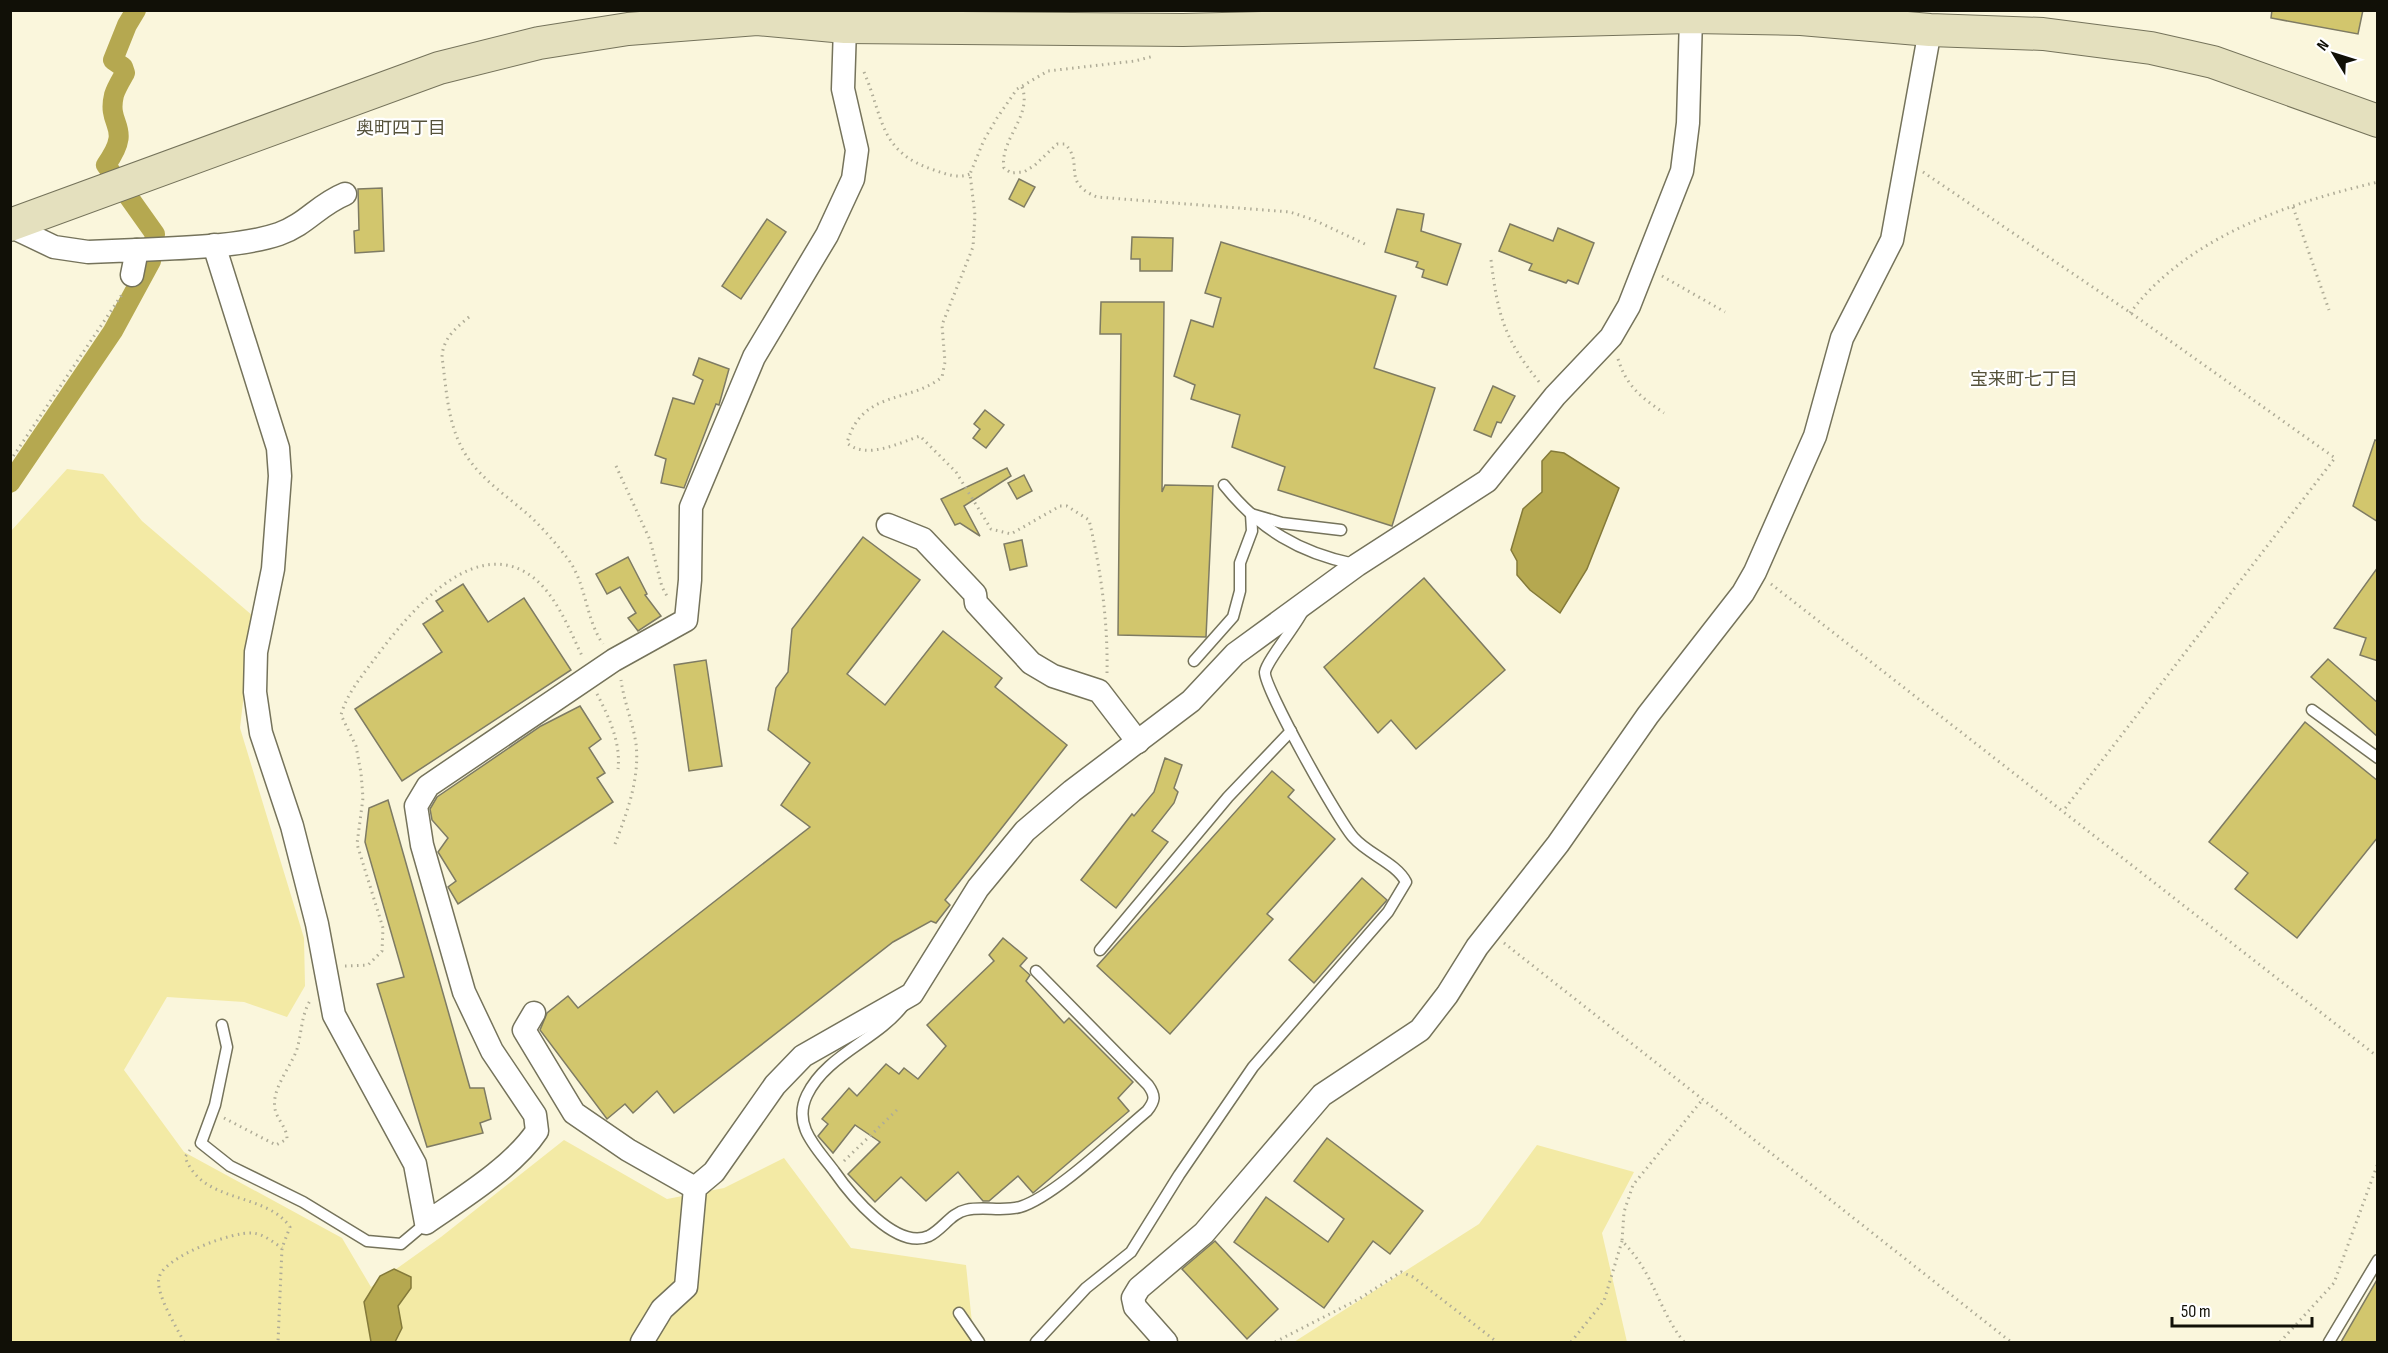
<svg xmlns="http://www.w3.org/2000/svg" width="2388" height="1353" viewBox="0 0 2388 1353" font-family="'Sofia Sans Condensed','Noto Sans JP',sans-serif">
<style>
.green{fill:#f3eaa5}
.water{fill:#b5a850;stroke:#847a3a;stroke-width:1.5}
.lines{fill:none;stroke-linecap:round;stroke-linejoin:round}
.canal{stroke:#b5a850;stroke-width:20}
.building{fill:#d2c66d;stroke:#7e7b63;stroke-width:1.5}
.lane-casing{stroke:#75735b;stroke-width:13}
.street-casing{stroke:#75735b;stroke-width:25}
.secondary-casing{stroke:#75735b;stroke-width:34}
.path{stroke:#afac97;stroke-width:3;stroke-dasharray:1.5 4.5;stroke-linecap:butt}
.lane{stroke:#fff;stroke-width:10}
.street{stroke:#fff;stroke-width:22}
.secondary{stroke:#e4e0be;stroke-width:32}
.labels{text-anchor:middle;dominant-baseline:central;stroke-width:4.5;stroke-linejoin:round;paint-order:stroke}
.neighbourhood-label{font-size:18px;fill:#55523b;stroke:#fff}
</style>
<rect width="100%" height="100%" fill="#faf6dc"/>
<g class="green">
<path d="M67,469l36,5 39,47 111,95 -13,112 64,210 1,48 -18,31 -43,-15 -77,-5 -43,73 60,82 158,86 29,49 70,-50 123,-97 103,59 57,-11 60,-30 67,90 115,17 8,77h-963v-811z"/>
<path d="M1537,1145l97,27 -32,61 25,109h-333l185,-118z"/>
</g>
<g class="water">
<path d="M1551,451l13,2 55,35 -32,81 -27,44 -30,-23 -13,-15v-14l-6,-11 12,-41 19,-17v-31z"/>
<path d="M394,1269l17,8v11l-13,18 4,22 -7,14h-24l-7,-40 16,-26z"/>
</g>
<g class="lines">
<path class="canal" d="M10,483l103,-152 38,-70 4,-27 -49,-69c28,-40 0,-37 8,-70 2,-7 7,-15 11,-22l-2,-6 -10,-7 14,-35 9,-15"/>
</g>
<g class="building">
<path d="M2272,10h91l-5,24 -87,-16z"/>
<path d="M1019,179l16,8 -11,20 -15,-8z"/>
<path d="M382,188l2,63 -29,2 -1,-22 5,-1 -1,-41z"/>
<path d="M1397,209l27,5 -3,17 40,13 -14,41 -25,-8 2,-7 -8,-3 2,-5 -33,-10z"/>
<path d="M767,219l19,13 -45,67 -19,-13z"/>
<path d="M1510,224l43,17 5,-13 36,15 -16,41 -10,-4 -2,3 -37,-13 3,-6 -33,-13z"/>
<path d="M1132,237l41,1 -1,33h-32v-12h-9z"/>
<path d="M1221,242l175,54 -22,72 61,20 -43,138 -114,-36 7,-23 -53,-20 8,-32 -49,-16 4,-14 -21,-9 17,-56 22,7 8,-29 -16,-5z"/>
<path d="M1101,302h63l-2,190 3,-7 48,1 -7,151 -88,-2 3,-301h-21z"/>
<path d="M699,358l30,11 -10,36 -3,-1 -32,84 -23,-5 5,-24 -11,-4 18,-57 21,6 9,-24 -10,-5z"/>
<path d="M1493,386l22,10 -14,27 -4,-1 -6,15 -17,-7z"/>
<path d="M985,410l19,15 -18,23 -13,-10 7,-9 -6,-5z"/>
<path d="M2375,440l3,1v81l-25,-16z"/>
<path d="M1007,468l4,8 -47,30 16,30 -20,-13 -5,2 -14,-26z"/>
<path d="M1024,475l8,16 -15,8 -9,-16z"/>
<path d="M863,537l57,43 -73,94 38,31 58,-74 59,47 -7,9 72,58 -122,155 5,5 -14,18 -5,-2 -38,21 -219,171 -17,-22 -24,22 -8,-9 -18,15 -67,-89 7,-17 21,-17 10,12 232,-181 -29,-22 29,-42 -42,-33 8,-42 12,-16 4,-43z"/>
<path d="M1022,540l5,26 -17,4 -6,-26z"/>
<path d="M628,557l19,37 -2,1 16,21 -23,15 -10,-13 8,-5 -16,-26 -13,7 -11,-20z"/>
<path d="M2378,567v94l-18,-6 6,-17 -32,-10z"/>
<path d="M1424,578l81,92 -89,79 -25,-29 -13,13 -54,-66z"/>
<path d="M463,584l25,38 36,-24 47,72 -169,111 -47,-72 87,-57 -19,-28 20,-13 -7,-10z"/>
<path d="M2328,659l50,44v34l-67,-60z"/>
<path d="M706,660l16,106 -33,5 -15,-106z"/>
<path d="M580,706l21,33 -12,9 16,25 -8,5 16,24 -155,102 -10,-17 8,-6 -18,-29 10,-14 -16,-18 -2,-11 7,-12 104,-71z"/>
<path d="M2305,722l73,59v56l-81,101 -62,-49 13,-16 -39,-31z"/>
<path d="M1165,758l17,7 -8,23 4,4 -4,11 -22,28 16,11 -52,66 -35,-28 51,-66 2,2 20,-24z"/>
<path d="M1272,771l22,19 -6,7 47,42 -68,75 6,5 -103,115 -73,-68z"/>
<path d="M388,800l82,288h14l7,31 -11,4 3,10 -56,14 -50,-163 27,-7 -39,-135 4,-34z"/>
<path d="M1362,878l25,22 -73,83 -25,-23z"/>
<path d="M1003,938l24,20 -7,8 10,9 -4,6 38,42 5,-5 64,64 -15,16 11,13 -96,82 -15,-17 -29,25h-6l-25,-29 -32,29 -25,-24 -26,25 -27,-28 32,-32 -25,-17 -22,28 -15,-17 10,-12 -6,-5 27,-31 8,8 29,-32 13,10 5,-6 14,11 28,-33 -19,-21 67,-64 -5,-6z"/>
<path d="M1327,1138l96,73 -33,43 -17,-13 -49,67 -90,-66 32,-45 62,45 16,-23 -50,-38z"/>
<path d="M1215,1241l63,68 -31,30 -65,-70z"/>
<path d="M2378,1278v64h-37z"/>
</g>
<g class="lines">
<g class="lane-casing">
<g id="lane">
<path d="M1224,485c35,44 76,68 130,79"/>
<path d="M1194,661l39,-44 7,-26v-28l12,-32 -1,-17 31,9 59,7"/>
<path d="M2312,710l66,48"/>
<path d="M1100,950l128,-153 63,-66"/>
<path d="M903,1006c-26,34 -77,49 -96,89 -15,31 10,53 27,76 16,23 62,80 95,65 14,-7 22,-23 37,-26 18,-4 36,2 54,-3 34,-10 97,-71 127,-96 8,-10 9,-15 1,-26l-112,-114"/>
<path d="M222,1025l5,22 -12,58 -14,38 29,23 73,36 64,39 34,3 25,-21"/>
<path d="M959,1313l20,29"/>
<path d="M1036,1342l50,-54 45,-36 48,-77 74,-108 135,-155 18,-30c-10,-19 -38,-28 -52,-44 -14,-14 -91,-152 -89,-166 2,-12 32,-47 39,-63"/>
<path d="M2329,1342l49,-82"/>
</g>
</g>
<g class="street-casing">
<g id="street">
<path d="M10,226l44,21 34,5 49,-2 -5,25"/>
<path d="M214,245l64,203 2,28 -7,93 -17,83 -1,40 6,41 31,93 25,98 17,91 81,149 11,59c36,-25 87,-56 111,-92l-2,-16 -43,-64 -28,-59 -42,-147 -6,-39 12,-20 186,-126 72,-40 4,-40 1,-73 63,-150 73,-122 26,-56 4,-29 -14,-61 2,-62"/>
<path d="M137,250c41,-2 104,-3 142,-16 28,-10 39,-29 66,-40"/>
<path d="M888,525l35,14 52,55 1,9 55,60 22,13 46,15 39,51"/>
<path d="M534,1013l-10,17 50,83 54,37 67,38"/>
<path d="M642,1342l20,-33 24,-22 9,-99 19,-16 61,-87 28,-29 109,-62 66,-106 47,-57 47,-40 119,-90 44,-47 122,-89 130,-84 68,-85 56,-59 18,-31 53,-135 6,-48 3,-106"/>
<path d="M1166,1342l-31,-35 -2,-9 6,-10 65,-55 118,-138 98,-65 27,-35 30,-48 81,-103 90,-129 95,-122 12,-21 60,-136 27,-98 50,-98 38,-210"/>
</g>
</g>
<g class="secondary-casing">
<path id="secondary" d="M10,225l429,-157 100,-25 89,-14 129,-10 88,8 338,3 508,-13 110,2 129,11 113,4 108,14 62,14 165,59"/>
</g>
<g class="path">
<path d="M864,72c20,47 15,80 70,98 12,4 24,9 36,4"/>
<path d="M1022,87c11,29 -23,53 -18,81l7,5 13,-1 11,-7 22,-21h8c20,20 -5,38 32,53l193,15 24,8 53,25"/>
<path d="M1923,172l205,139 207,147 -272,353"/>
<path d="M2293,207l36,103"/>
<path d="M1491,260c7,56 13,79 49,123"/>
<path d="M1662,276l63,36"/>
<path d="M2130,313c57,-76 158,-110 248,-131"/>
<path d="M469,317c-13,11 -26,21 -27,40 4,28 5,59 17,85 15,35 50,54 76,79 12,12 23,25 33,38 19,26 17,59 35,85"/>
<path d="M1618,359c9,28 23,38 46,54"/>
<path d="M10,461l113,-168"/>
<path d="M616,466l34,74 12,47 6,11"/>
<path d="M1771,584l607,473"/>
<path d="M1107,673c1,-51 -6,-103 -18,-153l-22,-14h-7l-49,28 -20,-5 -35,-57 -36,-36c-21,7 -54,24 -73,7 15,-54 62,-39 95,-66l3,-15 -3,-37 31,-78 2,-32 -5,-41 14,-34 13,-22 20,-29 31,-18 87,-10 19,-5"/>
<path d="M597,694c12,23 24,49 21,75"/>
<path d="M615,844c12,-31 25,-66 21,-100 -3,-21 -12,-42 -15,-64"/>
<path d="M1504,943l507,399"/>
<path d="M345,966l23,-1 14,-14 1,-23 -26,-84 6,-46 -2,-25 -5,-27 -15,-31c6,-22 21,-39 35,-58 29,-39 92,-118 149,-85 29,16 44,57 58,86"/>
<path d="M224,1118l52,27 11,-6c0,-12 -10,-19 -12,-30 -4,-20 16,-42 22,-60 5,-17 4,-34 14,-50"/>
<path d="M190,1150l-5,7c18,48 80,34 105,70l-8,21 -4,94"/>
<path d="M844,1161l55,-53"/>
<path d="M184,1342c-7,-14 -29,-49 -25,-64 4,-21 74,-47 94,-45 10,1 20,9 29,15"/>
<path d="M1275,1342l84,-43 42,-27 12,5 84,65"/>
<path d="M1571,1342l33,-41 18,-60"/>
<path d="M1684,1342c-27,-34 -29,-68 -62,-101l2,-29 9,-27 70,-86"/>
<path d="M2280,1342l54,-59 44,-120"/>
</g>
<use href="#lane" class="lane"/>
<use href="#street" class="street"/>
<use href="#secondary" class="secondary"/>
</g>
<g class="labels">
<g class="neighbourhood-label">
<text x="401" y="128">奥町四丁目</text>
<text x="2024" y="379">宝来町七丁目</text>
</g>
</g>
<rect width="2388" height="1353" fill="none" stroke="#111007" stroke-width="24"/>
<g transform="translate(2334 54) rotate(308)" stroke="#ffffff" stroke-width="4.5" paint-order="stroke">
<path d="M0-4.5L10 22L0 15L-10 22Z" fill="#111007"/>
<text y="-9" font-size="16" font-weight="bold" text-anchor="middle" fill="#111007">N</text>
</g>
<path d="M2172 1317v9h140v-9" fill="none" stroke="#111007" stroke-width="3"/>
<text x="2181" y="1317" font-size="18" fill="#111007" stroke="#ffffff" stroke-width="4.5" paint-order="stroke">50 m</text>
</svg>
